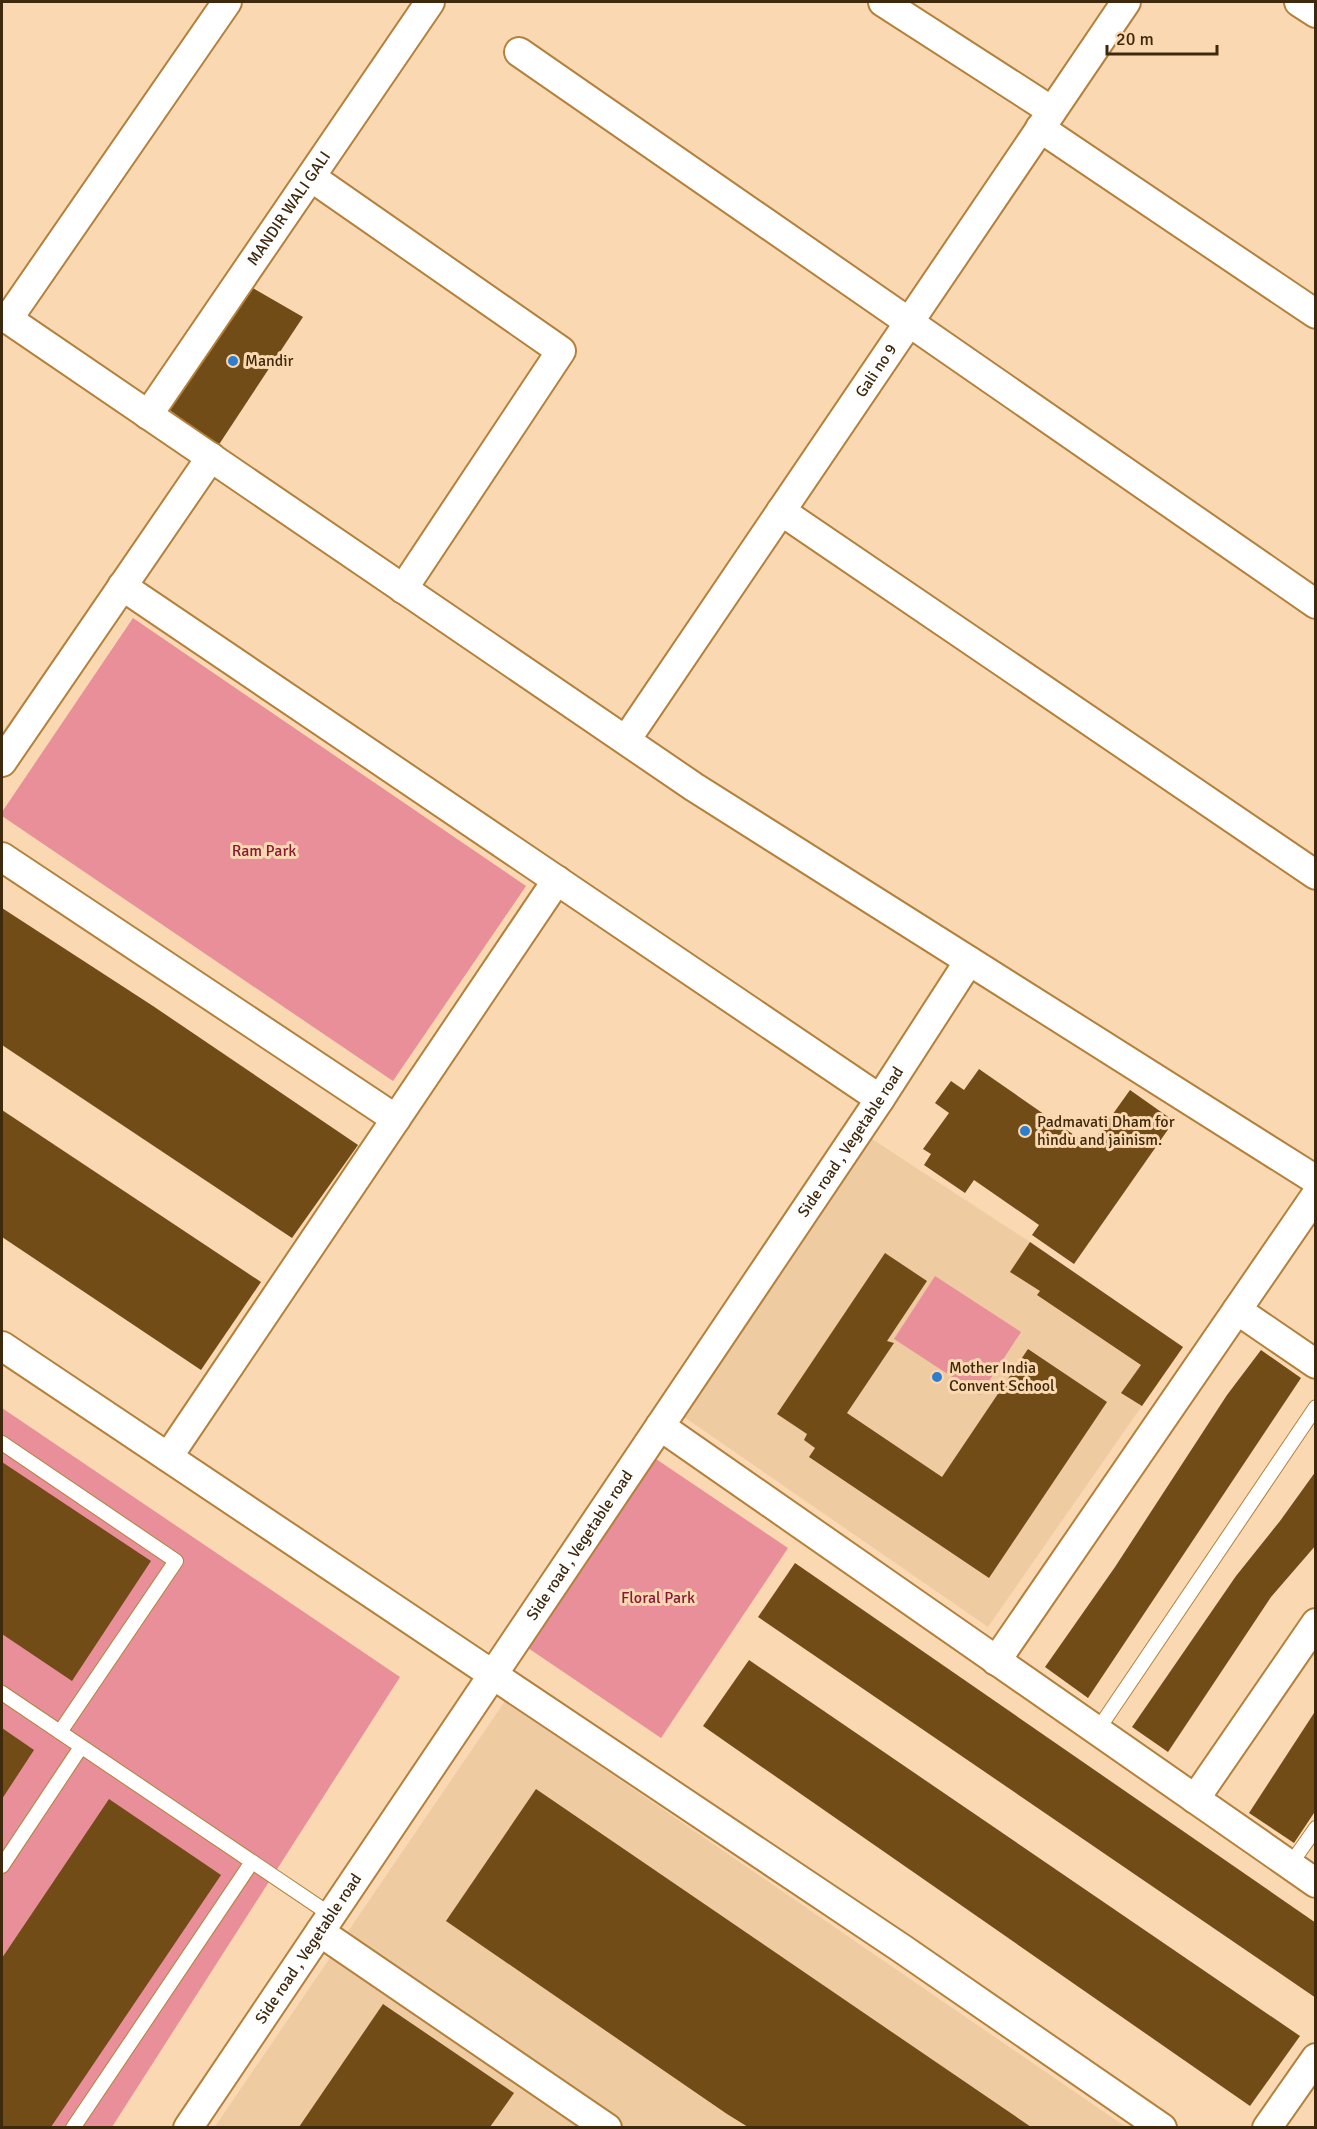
<svg xmlns="http://www.w3.org/2000/svg" width="1317" height="2129" viewBox="0 0 1317 2129" font-family="Signika,sans-serif">
<style>
.built{fill:#efcba1}
.green{fill:#e88f9a}
.building{fill:#714c16}
.lines{fill:none;stroke-linecap:round;stroke-linejoin:round}
.service-casing{stroke:#b4813c;stroke-width:16}
.minor-casing{stroke:#b4813c;stroke-width:32}
.service{stroke:#fff;stroke-width:14}
.minor{stroke:#fff;stroke-width:28}
.poi-dot{fill:#2f7ece;stroke:#fad9b2;stroke-width:2}
.labels{text-anchor:middle;dominant-baseline:central;stroke-width:6;stroke-linejoin:round;paint-order:stroke}
.street-label{font-size:16px;fill:#3f290c;stroke:#fad9b2}
.poi-label{font-size:16px;fill:#3f290c;stroke:#fad9b2;text-anchor:start}
.park-label{font-size:16px;fill:#891836;stroke:#fad9b2}
</style>
<rect width="100%" height="100%" fill="#fad9b2"/>
<g class="built">
<path d="M872,1139l158,103 153,105 -195,280 -304,-210z"/>
<path d="M505,1701l621,426 -912,1z"/>
</g>
<g class="green">
<path d="M133,618l393,268 -133,195 -391,-265v-4z"/>
<path d="M935,1276l86,56 -41,63 -86,-56z"/>
<path d="M2,1408l398,269 -288,450h-110z"/>
<path d="M656,1459l132,89 -127,190 -133,-90z"/>
</g>
<g class="building">
<path d="M246,284l57,33 -85,129 -55,-41z"/>
<path d="M2,908l151,98 205,139 -66,93 -290,-193z"/>
<path d="M979,1069l111,77 40,-56 44,31 -100,143 -42,-29 7,-10 -65,-45 -9,13 -41,-28 7,-11 -8,-5 26,-36 -14,-10 16,-22 13,9z"/>
<path d="M2,1110l259,172 -60,88 -199,-133z"/>
<path d="M1030,1242l153,105 -41,59 -21,-13 20,-28 -104,-70 3,-4 -30,-19z"/>
<path d="M885,1253l42,28 -40,60 7,2 -47,70 95,64 86,-128 79,53 -118,176 -180,-121 6,-9 -11,-8 3,-6 -30,-20z"/>
<path d="M1261,1350l40,28 -213,320 -43,-31 70,-100 112,-172z"/>
<path d="M2,1462l149,99 -79,120 -70,-47z"/>
<path d="M1316,1471v74l-45,52 -103,155 -36,-25 104,-151 44,-55z"/>
<path d="M795,1563l521,360v75l-558,-381z"/>
<path d="M749,1660l551,376 -50,70 -547,-380z"/>
<path d="M1316,1710v100l-22,33 -45,-30z"/>
<path d="M2,1728l32,22 -32,49z"/>
<path d="M536,1789l227,155 268,183h-283l-21,-13 -281,-193z"/>
<path d="M109,1799l112,76 -170,252h-49v-169z"/>
<path d="M383,2004l131,89 -24,34h-191z"/>
</g>
<g class="lines">
<g class="service-casing">
<g id="service">
<path d="M2,1443l174,118 -116,171"/>
<path d="M2,1693l329,222"/>
<path d="M1097,1731l219,-324"/>
<path d="M1290,1865l26,-37"/>
<path d="M2,1866l79,-119"/>
<path d="M73,2128l179,-266"/>
</g>
</g>
<g class="minor-casing">
<g id="minor">
<path d="M883,2l169,109"/>
<path d="M1299,2l17,11"/>
<path d="M519,52l797,552"/>
<path d="M1040,128l276,186"/>
<path d="M311,177l250,174 -158,238"/>
<path d="M2,315l692,472 622,393"/>
<path d="M8,319l219,-317"/>
<path id="s1" d="M148,415l282,-413"/>
<path d="M781,511l535,364"/>
<path d="M122,586l758,513"/>
<path id="s2" d="M626,740l500,-738"/>
<path d="M2,762l209,-305"/>
<path d="M2,857l394,262"/>
<path d="M1237,1310l79,54"/>
<path d="M2,1346l899,602 261,180"/>
<path d="M660,1426l656,457"/>
<path d="M168,1457l389,-577"/>
<path d="M996,1661l320,-466"/>
<path d="M1195,1799l121,-176"/>
<path d="M320,1932l287,196"/>
<path id="s3" d="M188,2128l692,-1029 89,-138"/>
<path d="M1267,2128l49,-70"/>
</g>
</g>
<use href="#service" class="service"/>
<use href="#minor" class="minor"/>
</g>
<g class="poi-dot">
<circle cx="233" cy="361" r="6"/>
<circle cx="1025" cy="1131" r="6"/>
<circle cx="937" cy="1377" r="6"/>
</g>
<g class="labels">
<g class="street-label">
<text stroke="none"><textPath href="#s1" startOffset="250">MANDIR WALI GALI</textPath></text>
<text stroke="none"><textPath href="#s2" startOffset="446">Gali no 9</textPath></text>
<text stroke="none"><textPath href="#s3" startOffset="1188">Side road , Vegetable road</textPath></text>
<text stroke="none"><textPath href="#s3" startOffset="702">Side road , Vegetable road</textPath></text>
<text stroke="none"><textPath href="#s3" startOffset="216">Side road , Vegetable road</textPath></text>
</g>
<g class="poi-label">
<text x="245" y="361">Mandir</text>
<text x="1037" y="1122">Padmavati Dham for<tspan x="1037" dy="18">hindu and jainism.</tspan></text>
<text x="949" y="1368">Mother India<tspan x="949" dy="18">Convent School</tspan></text>
</g>
<g class="park-label">
<text x="264" y="851">Ram Park</text>
<text x="658" y="1598">Floral Park</text>
</g>
</g>
<rect width="1317" height="2129" fill="none" stroke="#3f290c" stroke-width="6"/>
<path d="M1107 45v9h110v-9" fill="none" stroke="#3f290c" stroke-width="3"/>
<text x="1116" y="45" font-size="18" fill="#3f290c" stroke="#fad9b2" stroke-width="4.5" paint-order="stroke">20 m</text>
</svg>
